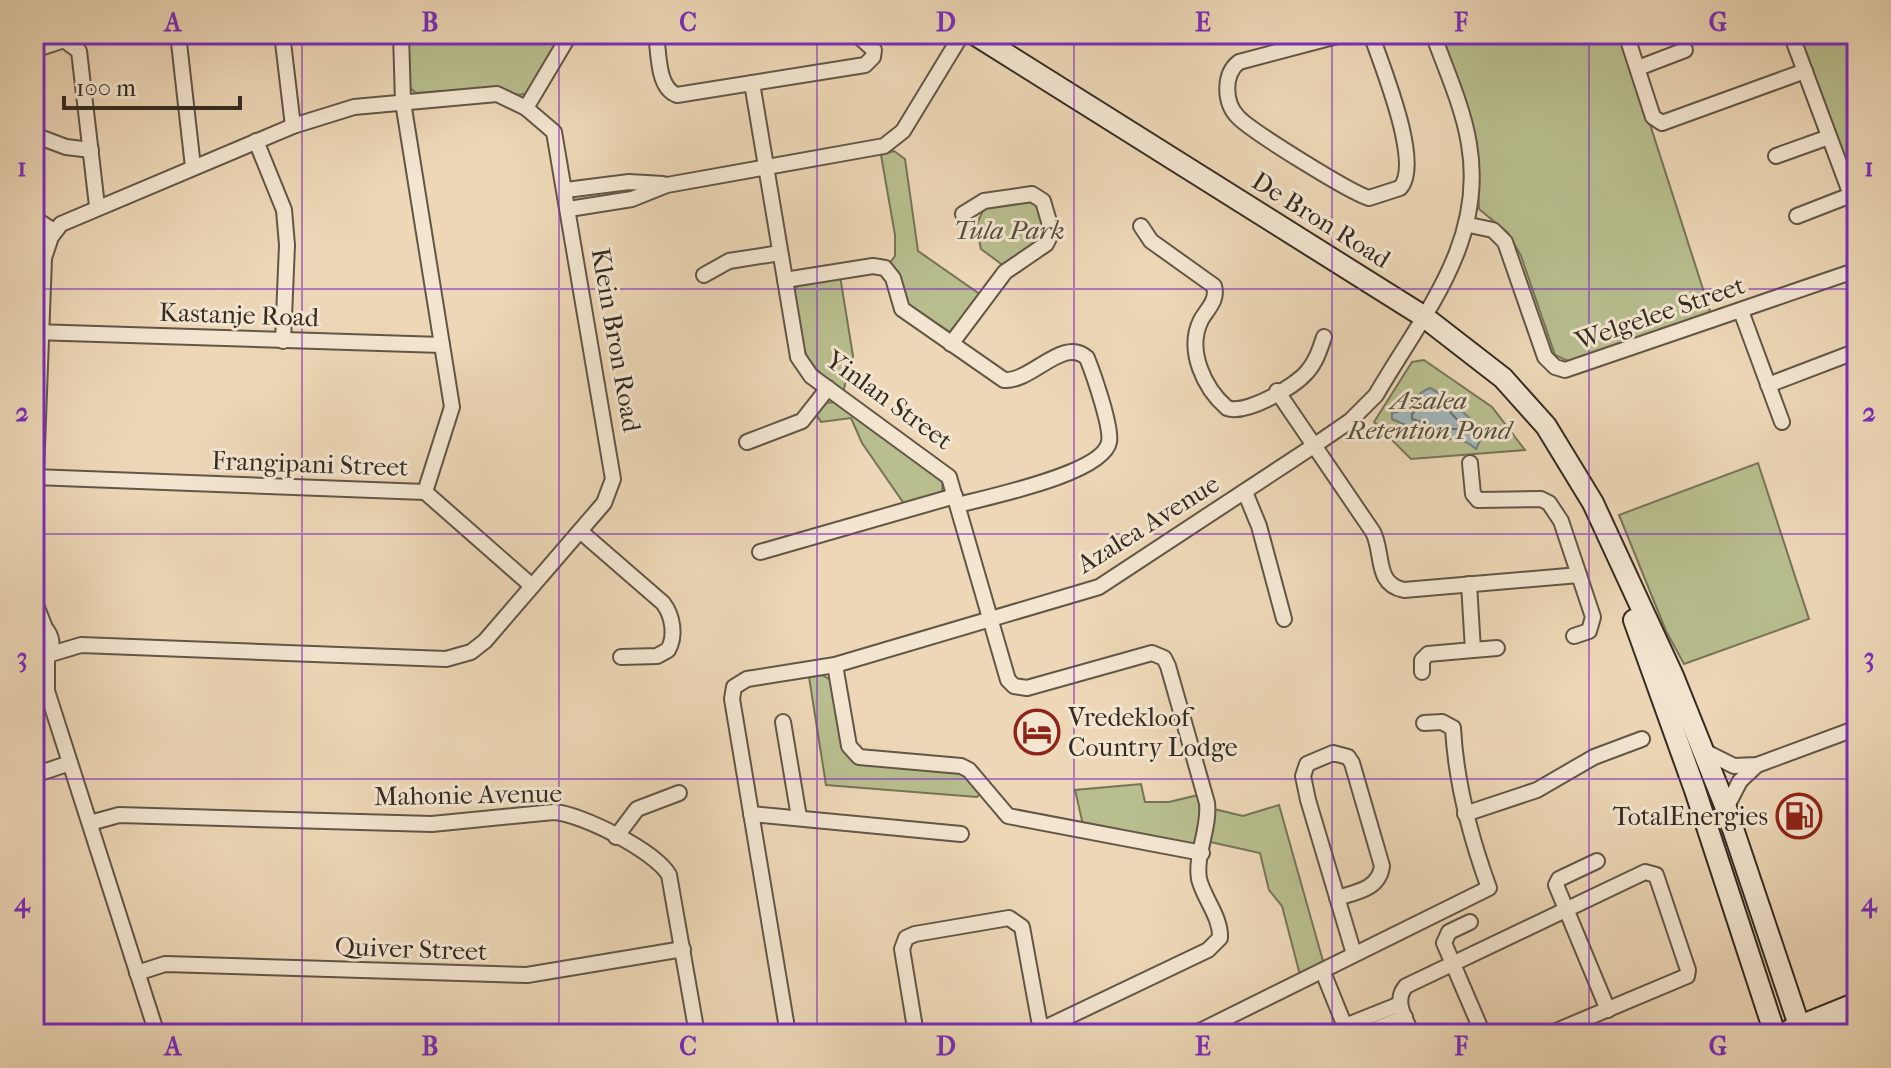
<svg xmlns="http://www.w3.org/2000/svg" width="1891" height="1068" viewBox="0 0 1891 1068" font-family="'IM FELL French Canon',serif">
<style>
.green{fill:#b8be8e;stroke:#767458;stroke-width:2}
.water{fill:#9fb6ba;stroke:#747e7d;stroke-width:2}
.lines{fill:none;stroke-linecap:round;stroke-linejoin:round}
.shore{stroke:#6a706e;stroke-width:2}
.street-casing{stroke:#625647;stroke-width:18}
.secondary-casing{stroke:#342b22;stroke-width:24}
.street{stroke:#f3e5d0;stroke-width:14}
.secondary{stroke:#f3e5d0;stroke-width:20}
.grid{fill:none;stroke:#7b2cbf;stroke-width:2;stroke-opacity:0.55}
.labels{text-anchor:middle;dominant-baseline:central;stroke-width:6;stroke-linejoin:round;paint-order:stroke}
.street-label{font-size:26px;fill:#342b22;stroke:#f3e5d0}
.park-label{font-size:26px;font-style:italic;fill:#55503d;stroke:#f3e5d0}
.poi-label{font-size:26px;fill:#342b22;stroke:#f3e5d0;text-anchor:start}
.neatline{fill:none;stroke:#7b2cbf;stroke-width:3}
.grid-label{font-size:26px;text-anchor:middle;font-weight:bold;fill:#7b2cbf}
</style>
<rect width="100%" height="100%" fill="#edd7b6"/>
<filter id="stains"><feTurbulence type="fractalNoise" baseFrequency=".0025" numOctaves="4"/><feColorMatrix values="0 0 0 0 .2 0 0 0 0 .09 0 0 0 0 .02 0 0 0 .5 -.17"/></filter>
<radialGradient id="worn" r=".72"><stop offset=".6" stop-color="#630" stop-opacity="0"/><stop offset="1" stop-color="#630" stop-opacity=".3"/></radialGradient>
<g class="green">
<path d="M407,34h157l-36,59 -8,2 -31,-7 -73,5 -8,-7z"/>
<path d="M1442,34h179l90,280 -141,48 -15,-7 -34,-99 -13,-23 -29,-24 -3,-69z"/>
<path d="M1796,34h61v164z"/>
<path d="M894,151l11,8 13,92 63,44 -31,37 -44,-28 -8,-29 -9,-11 6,-8v-21l-14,-80z"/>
<path d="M1029,199l7,2 11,28 -2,9 -41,28 -23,-17 -5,-23 9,-20z"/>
<path d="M840,276l13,80 -10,36c-46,-33 -41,-47 -49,-100l5,-8z"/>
<path d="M1424,360l68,47 33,43 -114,9 -37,-37 38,-60z"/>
<path d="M835,402l108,77 -1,14 -37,12 -43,-62 -11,-25 -30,4 -5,-8 10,-11z"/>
<path d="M1758,463l51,156 -125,45 -18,-33 -47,-116z"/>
<path d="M822,675l10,6 12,68 119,24 17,21 -3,3 -151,-12 -17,-108z"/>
<path d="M1141,784l4,18h24l29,-7 3,25 -6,24 -112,-19 -8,-35z"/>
<path d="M1279,805l44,156 -23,14 -18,-69 -13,-16 -9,-37 -50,-11 4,-33 29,7z"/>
</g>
<path class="water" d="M1430,388c14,7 46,33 53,46l-7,15c-13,-12 -20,-8 -36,-12 -16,-4 -33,-11 -48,-18v-6c18,-2 22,-20 38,-25z"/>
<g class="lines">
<path class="shore" d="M1430,397l12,6 19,21v5h-19l-30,-10v-5z"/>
<g class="street-casing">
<g id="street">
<path d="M178,34l15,133"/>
<path d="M282,34l11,92"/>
<path d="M401,34l2,68 49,305 -27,85"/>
<path d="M656,34c3,19 1,54 21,61l188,-30 8,-8 1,-7 -18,-16"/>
<path d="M1345,34l-106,28c-16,12 -15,41 -1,55 13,14 113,76 131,81l31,-10c23,-24 -19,-124 -29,-154"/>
<path d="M1626,34l27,83 9,6 143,-52"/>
<path d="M1791,34l66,177"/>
<path d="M34,50l30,-10 15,11 18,155"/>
<path d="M1638,68l47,-18"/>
<path d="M752,83l46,274 13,19 138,101 59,203 6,6 13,2 125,-35 12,5 4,8 39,137c3,25 -12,51 -8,76 5,20 22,38 21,59l-12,12 -176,84"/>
<path d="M526,108l44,-74"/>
<path d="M34,135l32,12 25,3"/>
<path d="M256,141l28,69 3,35 -4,96"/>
<path d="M1776,156l53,-19"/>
<path d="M566,190l63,-8 34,2"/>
<path d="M569,209l63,-10 35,-14 217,-39 19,-15 59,-97"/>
<path d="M1797,216l54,-21"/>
<path d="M34,218l20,13"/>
<path d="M1469,225l24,5 12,12 40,115 10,10 10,3 292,-100"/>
<path d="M1141,226l10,15 63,45c4,14 -6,22 -13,34 -15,30 3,68 26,88 19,7 67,-21 80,-36 9,-10 13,-23 17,-35"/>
<path d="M704,275l25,-14 51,-8"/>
<path d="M785,280l88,-14 12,2 8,10 9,31 102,71c28,2 59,-44 83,-22 6,15 25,69 22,84 -6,32 -122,55 -151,63"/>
<path d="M1741,311l41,111"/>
<path d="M34,332l408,13"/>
<path d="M951,344l54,-72 41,-28 6,-12 -9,-31 -11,-7 -48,7 -21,13"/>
<path d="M1768,385l89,-34"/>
<path d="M1277,391l96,141c11,21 1,52 31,58l175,-15"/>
<path d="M747,442l55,-21 26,-33"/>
<path d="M1470,463l3,31 5,6 63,-1 8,4 12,18 32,96 -4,14 -15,5"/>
<path d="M34,477l391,15"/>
<path d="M425,492l107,94"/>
<path d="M1245,492l14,34 25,93"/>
<path d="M34,527l10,-269 7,-21 10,-13 232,-98 61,-19 143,-13 29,14 28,24 59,347 -9,24 -119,138 -14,11 -25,7 -365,-14 -30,9"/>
<path d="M580,531l83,72c10,13 13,33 5,47l-11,6 -36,1"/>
<path d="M760,552l195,-56"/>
<path d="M34,600l10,25"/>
<path d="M34,620c24,11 23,39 0,50"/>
<path d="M1473,650l24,-2"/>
<path d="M47,661v30l110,343"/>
<path d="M835,665l14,81 10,11 102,9 8,4 39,46 194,37"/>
<path d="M1422,672v-12l6,-6 45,-4 -4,-66"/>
<path d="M783,722l16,95"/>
<path d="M1704,751l30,15 23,-1 100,-37"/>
<path d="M34,775l36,-12"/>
<path d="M1726,808l14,-27 17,-16"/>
<path d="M751,814l210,20"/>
<path d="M1465,814l72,-24 57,-33 48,-18"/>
<path d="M90,823l29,-8 313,9 122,-12c28,2 101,39 115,63l28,159"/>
<path d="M616,837l21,-28 42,-16"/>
<path d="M1597,861l-38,18 -3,6 52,125"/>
<path d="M1337,898c20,-6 42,-9 45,-32l-30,-103 -4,-6 -15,-4 -26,11 -4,12 5,24 46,154"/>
<path d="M1470,922l-21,10 -5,11 39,91"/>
<path d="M1323,972l25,62"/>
<path d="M137,973l28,-9 362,11 156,-26"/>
<path d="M1345,1026l55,-22"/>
<path d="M788,1034l-56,-335 2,-12 13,-8 88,-14 264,-78 216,-142 35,-24 26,-26c47,-81 110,-152 93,-251 -6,-37 -23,-74 -36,-110"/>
<path d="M916,1034l-14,-85 4,-11 9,-4 94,-16 13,9 17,93 6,14"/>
<path d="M1194,1034l295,-146c-19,-52 -33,-104 -36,-160l-11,-6 -18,1"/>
<path d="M1364,1034l41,-17"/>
<path d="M1412,1034c-7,-16 -19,-33 -6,-48l239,-114 11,3 32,95 -1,6 -138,58"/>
</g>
</g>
<g class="secondary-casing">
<g id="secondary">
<path d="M974,34l449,282 80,62 43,48 47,77 80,173 53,132 76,226"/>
<path d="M1634,620l61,170 80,244"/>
<path d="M1790,1030l67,-27"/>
<path d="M1818,1034l39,-16"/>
</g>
</g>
<use href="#street" class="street"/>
<use href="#secondary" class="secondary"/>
</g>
<path class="grid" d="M302,34v1000M559,34v1000M817,34v1000M1074,34v1000M1332,34v1000M1589,34v1000M34,289h1823M34,534h1823M34,779h1823"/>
<defs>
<g id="hotel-ring" transform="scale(2.3)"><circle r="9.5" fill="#f3e5d0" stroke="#8f2418" stroke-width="1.5"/><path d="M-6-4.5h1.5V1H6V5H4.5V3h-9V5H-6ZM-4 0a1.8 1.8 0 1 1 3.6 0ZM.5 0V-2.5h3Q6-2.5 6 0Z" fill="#8f2418"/></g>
<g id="fuel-ring" transform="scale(2.3)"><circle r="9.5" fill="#f3e5d0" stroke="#8f2418" stroke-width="1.5"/><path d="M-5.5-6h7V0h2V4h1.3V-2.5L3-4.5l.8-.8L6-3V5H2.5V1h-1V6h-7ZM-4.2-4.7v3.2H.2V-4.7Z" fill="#8f2418"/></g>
</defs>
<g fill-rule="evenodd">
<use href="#hotel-ring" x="1037" y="732"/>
<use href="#fuel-ring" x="1799" y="816"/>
</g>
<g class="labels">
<g class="street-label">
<text transform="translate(1321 220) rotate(32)">De Bron Road</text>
<text transform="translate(1660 313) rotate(-19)">Welgelee Street</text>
<text transform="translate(239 315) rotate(2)">Kastanje Road</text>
<text transform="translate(616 340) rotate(80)">Klein Bron Road</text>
<text transform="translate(889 400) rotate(36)">Yinlan Street</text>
<text transform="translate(310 464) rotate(2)">Frangipani Street</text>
<text transform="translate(1148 524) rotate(-32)">Azalea Avenue</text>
<text transform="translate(468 795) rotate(-1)">Mahonie Avenue</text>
<text transform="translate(411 949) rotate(2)">Quiver Street</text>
</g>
<g class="park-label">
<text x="1009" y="230">Tula Park</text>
<text x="1429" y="400">Azalea<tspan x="1429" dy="30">Retention Pond</tspan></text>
</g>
<g class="poi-label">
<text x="1068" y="717">Vredekloof<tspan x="1068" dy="30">Country Lodge</tspan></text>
<text x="1768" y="816" text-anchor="end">TotalEnergies</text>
</g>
</g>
<rect width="1891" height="1068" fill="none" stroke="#edd7b6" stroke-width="88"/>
<path d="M64 96v12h176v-12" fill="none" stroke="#342b22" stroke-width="4"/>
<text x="76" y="96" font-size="24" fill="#342b22" stroke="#f3e5d0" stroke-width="6" paint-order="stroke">100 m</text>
<rect x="44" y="44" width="1803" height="980" class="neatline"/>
<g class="grid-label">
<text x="173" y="31">A</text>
<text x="430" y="31">B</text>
<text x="688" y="31">C</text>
<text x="946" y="31">D</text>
<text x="1203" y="31">E</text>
<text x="1461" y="31">F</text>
<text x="1718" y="31">G</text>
<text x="22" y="176">1</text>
<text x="1869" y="176">1</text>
<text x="22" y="421">2</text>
<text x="1869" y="421">2</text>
<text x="22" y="666">3</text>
<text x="1869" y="666">3</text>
<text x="22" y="911">4</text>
<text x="1869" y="911">4</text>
<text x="173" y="1055">A</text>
<text x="430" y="1055">B</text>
<text x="688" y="1055">C</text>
<text x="946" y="1055">D</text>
<text x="1203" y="1055">E</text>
<text x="1461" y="1055">F</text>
<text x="1718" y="1055">G</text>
</g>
<rect width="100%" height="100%" filter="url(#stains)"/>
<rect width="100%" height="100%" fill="url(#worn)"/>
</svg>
